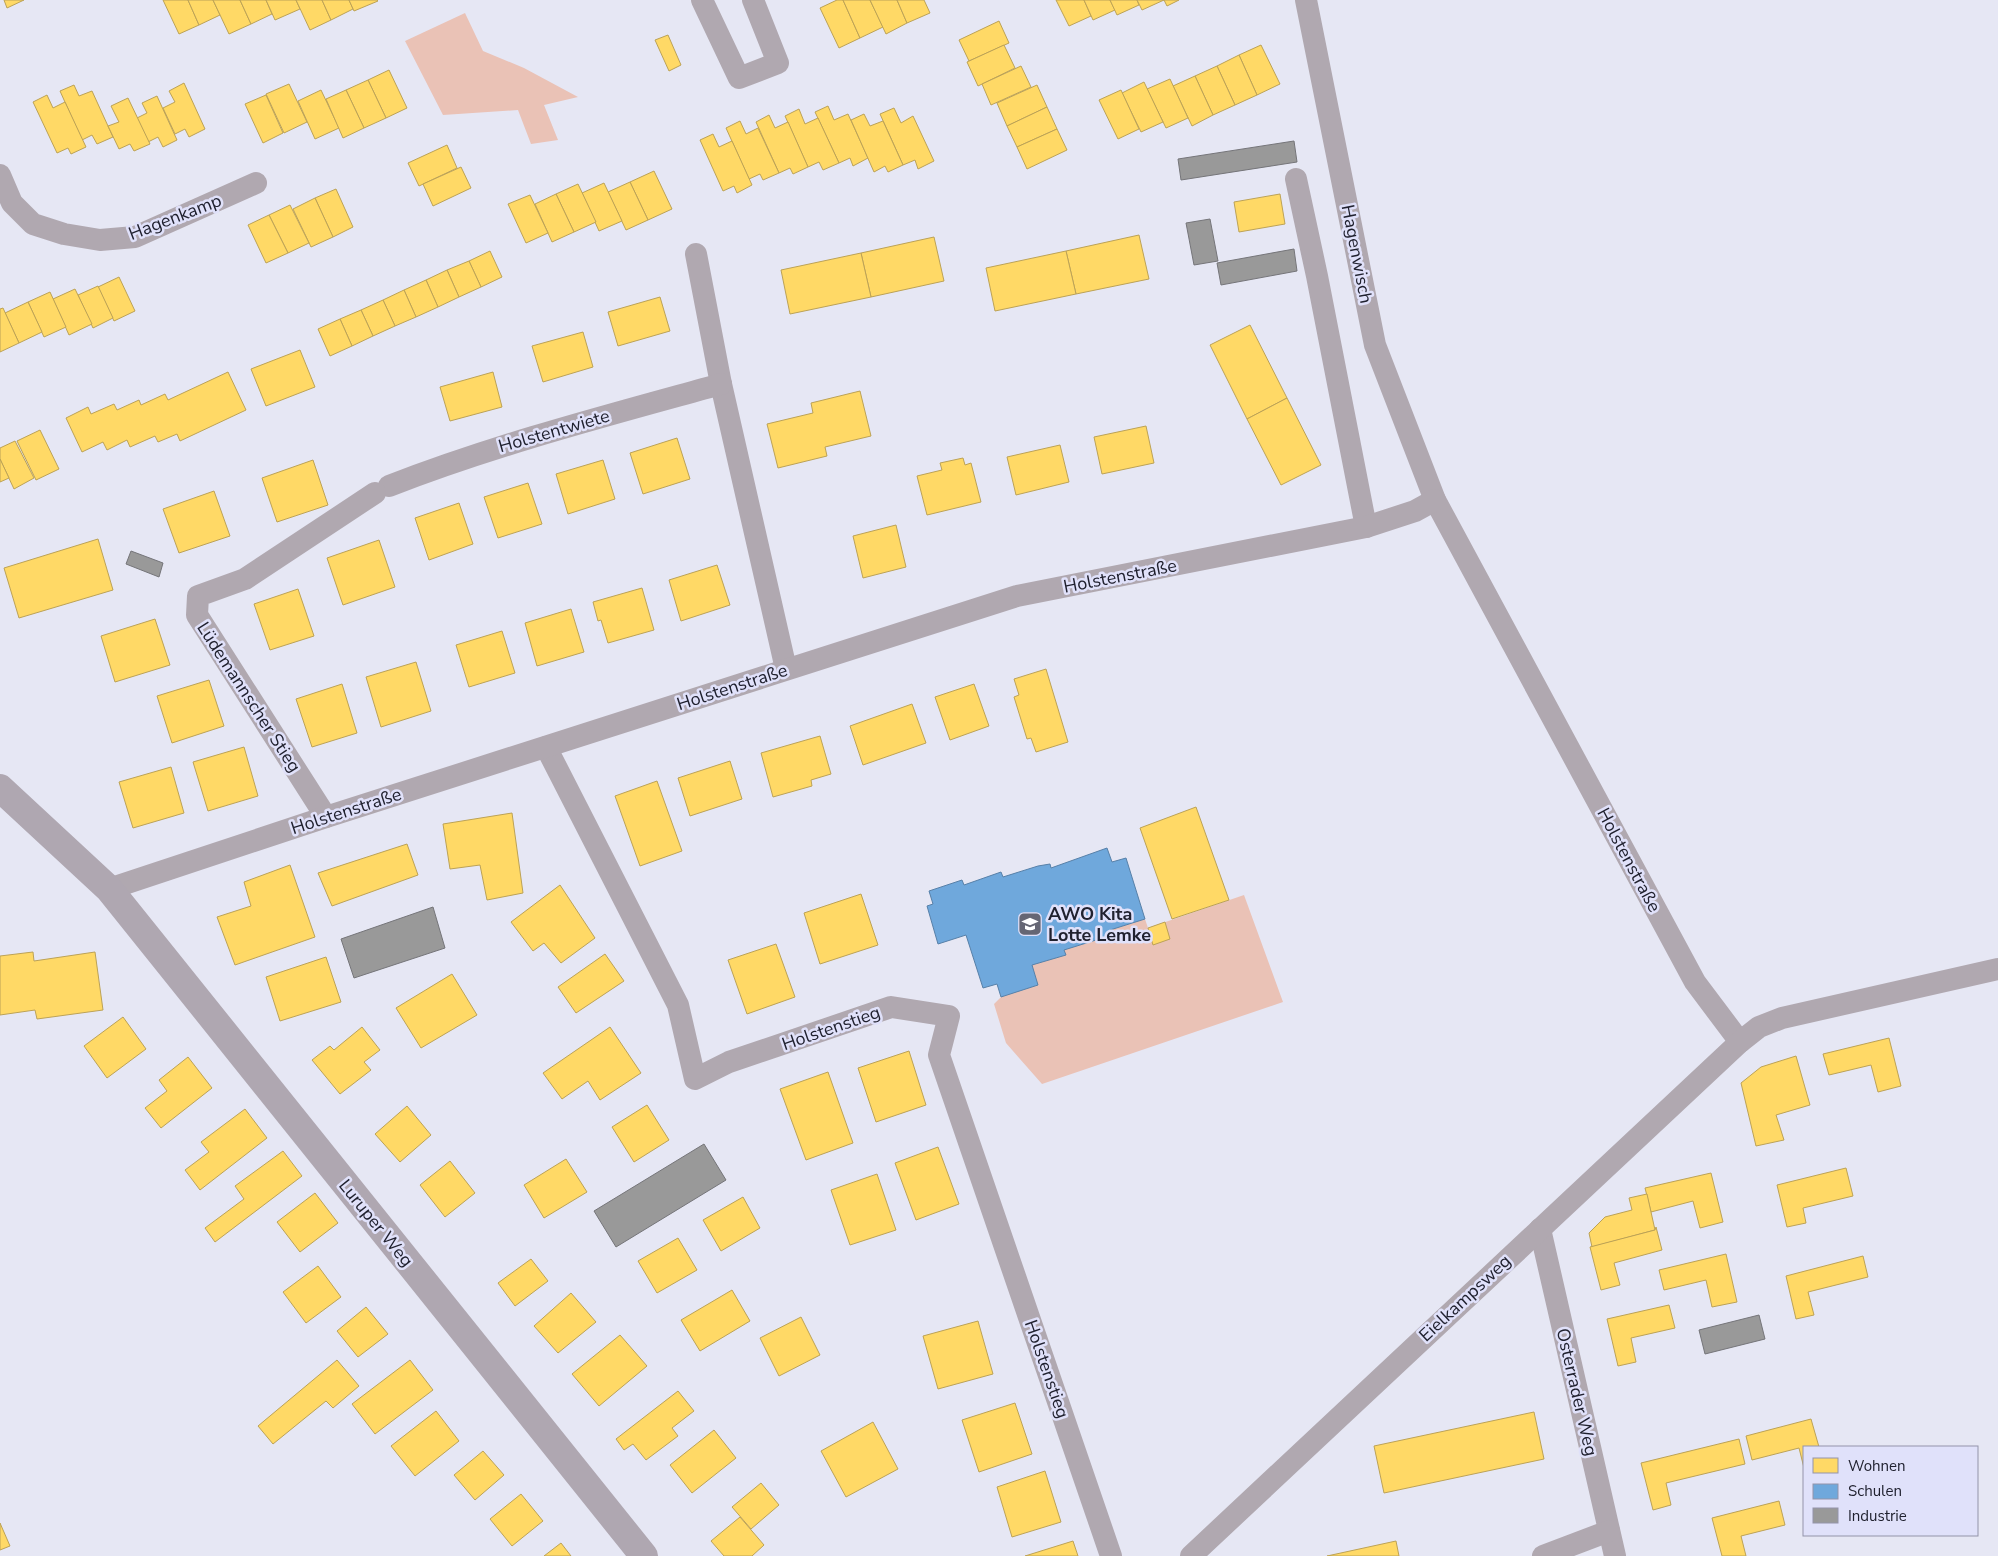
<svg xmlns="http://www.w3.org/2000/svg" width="1998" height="1556" viewBox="0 0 1998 1556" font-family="'Nunito Sans',sans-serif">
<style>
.green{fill:#eac2b6}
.homes{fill:#ffd966;stroke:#bca256}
.schools{fill:#6fa8dc;stroke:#5780a8}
.industry{fill:#999;stroke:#757579}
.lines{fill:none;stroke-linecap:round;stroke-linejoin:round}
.street{stroke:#b0a8b0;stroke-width:22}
.secondary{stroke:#afa7b1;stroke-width:28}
.labels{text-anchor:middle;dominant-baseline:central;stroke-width:5;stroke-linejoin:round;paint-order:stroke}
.street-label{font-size:18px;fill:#20212f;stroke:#e0e1fa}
.poi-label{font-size:18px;font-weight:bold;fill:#20212f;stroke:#e0e1fa;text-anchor:start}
</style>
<rect width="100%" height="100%" fill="#e6e7f4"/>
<g class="green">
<path d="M465,13l18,38 41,17 54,29 -34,8 14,35 -27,4 -13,-34 -75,5 -38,-74z"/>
<path d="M1244,895l39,107 -241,82 -36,-41 -12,-39 7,-7 36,-12 -5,-20 33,-10 -1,-5 47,-15 -1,-5 35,-11 3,9z"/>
</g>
<g class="homes">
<path d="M4,0h20l-17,8z"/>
<path d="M163,0h25l11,25 -20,9z"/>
<path d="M188,0h25l7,15 -21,10z"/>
<path d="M213,0h27l11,24 -22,10z"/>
<path d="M240,0h26l6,14 -21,10z"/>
<path d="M266,0h30l4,9 -25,11z"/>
<path d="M296,0h26l9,20 -21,10z"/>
<path d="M322,0h27l4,9 -22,11z"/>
<path d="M349,0h28l1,1 -24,10z"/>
<path d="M837,0h6l17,38 -21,10 -19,-40z"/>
<path d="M843,0h27l13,27 -23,11z"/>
<path d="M870,0h27l10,23 -21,11z"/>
<path d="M897,0h27l6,13 -23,10z"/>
<path d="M1056,0h28l7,16 -22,10z"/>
<path d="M1084,0h26l5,10 -22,10z"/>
<path d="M1110,0h27l2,5 -22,10z"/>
<path d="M1137,0h27l-22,10z"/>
<path d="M1164,0h15l-12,6z"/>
<path d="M999,21l10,22 -40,18 -10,-21z"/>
<path d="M668,35l13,30 -12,6 -14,-31z"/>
<path d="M1004,45l11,23 -37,18 -11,-24z"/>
<path d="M1261,45l19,39 -23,11 -18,-40z"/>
<path d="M1239,55l18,40 -22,10 -18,-39z"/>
<path d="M1021,66l10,21 -40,18 -9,-21z"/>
<path d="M1217,66l18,39 -22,10 -18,-39z"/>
<path d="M389,70l18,38 -21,10 -18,-38z"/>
<path d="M1195,76l18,39 -21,11 -19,-40z"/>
<path d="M1170,79l18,39 -22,10 -19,-39z"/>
<path d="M368,80l18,38 -22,10 -18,-38z"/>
<path d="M1144,82l19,40 -22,10 -19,-39z"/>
<path d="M184,83l21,46 -16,8 -4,-8 -10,5 -12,-26 12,-6 -6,-11z"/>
<path d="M289,84l18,38 -23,11 -18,-39z"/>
<path d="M74,85l5,11 13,-5 21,46 -16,7 -5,-9 -10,5 -22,-49z"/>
<path d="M1037,85l10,22 -40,19 -10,-23z"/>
<path d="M321,90l18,38 -24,11 -17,-38z"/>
<path d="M346,90l18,38 -21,10 -17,-39z"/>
<path d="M1121,90l18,39 -21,10 -19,-39z"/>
<path d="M47,95l6,13 12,-6 21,45 -15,7 -3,-6 -11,5 -24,-51z"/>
<path d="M266,95l17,38 -20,10 -18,-39z"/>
<path d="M157,96l20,44 -14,7 -5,-10 -10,5 -11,-24 10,-5 -5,-10z"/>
<path d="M128,98l22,46 -16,7 -4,-7 -11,5 -11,-23 11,-4 -8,-16z"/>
<path d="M828,106l6,14 14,-6 20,44 -15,8 -3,-8 -11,5 -24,-51z"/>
<path d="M1047,107l10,22 -40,18 -10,-21z"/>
<path d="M894,108l7,15 12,-7 21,45 -16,8 -3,-9 -12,5 -23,-51z"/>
<path d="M799,109l6,15 13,-6 21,45 -16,7 -4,-8 -11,5 -23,-51z"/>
<path d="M864,114l6,12 13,-5 20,44 -15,7 -3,-6 -11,6 -23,-52z"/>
<path d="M769,115l6,13 13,-6 20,45 -15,7 -3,-6 -11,5 -23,-51z"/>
<path d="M740,121l6,13 12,-6 21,45 -16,7 -3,-6 -11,5 -23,-51z"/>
<path d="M1057,129l10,21 -40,19 -10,-22z"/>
<path d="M713,134l6,13 13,-6 20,44 -15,8 -3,-7 -11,5 -23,-51z"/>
<path d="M447,145l10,23 -38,18 -11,-23z"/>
<path d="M461,167l10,21 -38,18 -10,-22z"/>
<path d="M654,171l18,38 -24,11 -18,-38z"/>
<path d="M630,182l18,38 -22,10 -18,-38z"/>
<path d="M604,183l18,38 -23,10 -17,-38z"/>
<path d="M578,184l18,38 -22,10 -18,-38z"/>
<path d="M336,189l17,38 -20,10 -18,-39z"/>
<path d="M556,194l18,38 -22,10 -17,-38z"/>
<path d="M1280,194l5,30 -46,8 -5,-30z"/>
<path d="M530,195l18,38 -22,10 -18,-39z"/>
<path d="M315,198l18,39 -22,10 -18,-38z"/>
<path d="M290,205l19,38 -21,10 -19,-38z"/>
<path d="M269,215l19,38 -22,10 -18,-38z"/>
<path d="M1139,235l10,44 -73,15 -10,-43z"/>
<path d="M934,237l10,44 -73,16 -10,-44z"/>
<path d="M490,251l12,26 -21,10 -12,-26z"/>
<path d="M1066,251l10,43 -81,17 -9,-43z"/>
<path d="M861,253l10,44 -81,17 -9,-44z"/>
<path d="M469,261l12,26 -22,10 -12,-27z"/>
<path d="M447,270l12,27 -21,10 -12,-27z"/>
<path d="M119,277l16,34 -21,10 -16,-34z"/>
<path d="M426,280l12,27 -22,10 -12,-27z"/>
<path d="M98,286l15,32 -20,10 -15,-33z"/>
<path d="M75,289l17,35 -23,11 -16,-36z"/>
<path d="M404,290l12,27 -21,9 -12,-26z"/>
<path d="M50,292l16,35 -22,10 -16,-35z"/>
<path d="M660,297l10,34 -52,15 -10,-34z"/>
<path d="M383,300l12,26 -22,10 -12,-26z"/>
<path d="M28,302l14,30 -23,11 -14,-30z"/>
<path d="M3,308l16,35 -19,9v-43z"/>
<path d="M361,310l12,26 -21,10 -12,-27z"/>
<path d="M340,319l12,27 -22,10 -12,-27z"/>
<path d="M1250,325l37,73 -40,21 -37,-74z"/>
<path d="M583,332l10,35 -50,15 -11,-36z"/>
<path d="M300,350l15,37 -49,19 -15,-37z"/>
<path d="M228,372l18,38 -66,31 -3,-7 -19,8 -3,-6 -25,11 -3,-7 -20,10 -4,-8 -21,10 -16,-34 22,-11 3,7 23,-10 3,6 22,-10 2,5 24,-11 3,6z"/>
<path d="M493,372l9,35 -52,14 -10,-34z"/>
<path d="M860,391l11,45 -46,11 2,9 -49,12 -11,-44 46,-11 -2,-10z"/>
<path d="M1287,398l34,67 -40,20 -34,-66z"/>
<path d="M1146,426l8,37 -52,11 -8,-37z"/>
<path d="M40,430l19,39 -23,11 -19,-39z"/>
<path d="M677,438l13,41 -47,15 -13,-41z"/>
<path d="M15,441l19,37 -20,11 -14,-30v-11z"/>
<path d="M1060,445l9,37 -53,13 -9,-38z"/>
<path d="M963,458l2,7 6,-2 10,39 -54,13 -10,-39 25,-6 -2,-7z"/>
<path d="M0,459l9,19 -9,4z"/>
<path d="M313,460l15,45 -51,17 -15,-44z"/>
<path d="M603,460l12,39 -47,15 -12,-40z"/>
<path d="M528,483l14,41 -44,14 -14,-41z"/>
<path d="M214,491l16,45 -51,17 -16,-44z"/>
<path d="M459,503l14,41 -44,16 -14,-42z"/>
<path d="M896,525l10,42 -43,11 -10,-42z"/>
<path d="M98,539l15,51 -94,28 -15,-50z"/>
<path d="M379,540l16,47 -52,18 -16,-47z"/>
<path d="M717,565l13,40 -49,16 -12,-41z"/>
<path d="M642,588l12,42 -46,13 -7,-23 -3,1 -5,-19z"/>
<path d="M298,589l16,47 -44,14 -16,-46z"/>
<path d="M571,609l13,43 -47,14 -12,-43z"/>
<path d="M155,619l15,46 -55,17 -14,-46z"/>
<path d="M502,631l13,42 -46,14 -13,-42z"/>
<path d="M416,662l15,49 -50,16 -15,-50z"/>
<path d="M1046,669l22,73 -32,10 -5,-14 -4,1 -13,-42 5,-2 -5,-16z"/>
<path d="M209,680l15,46 -52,17 -15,-47z"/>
<path d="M342,684l15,49 -45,14 -16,-48z"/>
<path d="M974,684l15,42 -39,14 -15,-43z"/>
<path d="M912,704l14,39 -63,22 -13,-39z"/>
<path d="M820,736l11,38 -20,6 1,6 -39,11 -12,-44z"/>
<path d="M244,747l14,49 -50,15 -15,-49z"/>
<path d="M730,761l12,38 -52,17 -12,-38z"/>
<path d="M171,767l13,46 -51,15 -14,-46z"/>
<path d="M657,781l25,70 -42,15 -25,-70z"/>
<path d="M1196,807l33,93 -57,19 -32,-91z"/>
<path d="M512,813l11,80 -36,7 -7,-35 -30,4 -7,-45z"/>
<path d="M407,844l11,31 -86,31 -14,-33z"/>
<path d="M290,865l25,72 -80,28 -18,-48 34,-11 -7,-24z"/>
<path d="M560,885l35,53 -34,25 -17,-20 -11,8 -22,-29z"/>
<path d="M861,894l17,51 -58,19 -16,-51z"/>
<path d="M1165,922l5,17 -17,6 -5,-17z"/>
<path d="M776,944l19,53 -48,17 -19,-54z"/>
<path d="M33,952l1,9 61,-9 8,58 -66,9 -2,-9 -35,5v-59z"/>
<path d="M605,954l19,27 -48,32 -18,-26z"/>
<path d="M326,957l15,45 -61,19 -14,-44z"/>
<path d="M452,974l25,41 -56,33 -25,-40z"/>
<path d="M123,1017l23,32 -39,29 -23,-32z"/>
<path d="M362,1027l18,23 -16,12 7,8 -31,24 -28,-34 18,-14 4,4z"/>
<path d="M610,1027l31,46 -41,27 -12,-19 -26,18 -19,-26z"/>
<path d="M1889,1038l12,48 -23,6 -7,-27 -42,10 -6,-21z"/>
<path d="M909,1051l17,54 -50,17 -18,-54z"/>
<path d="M1796,1056l14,49 -34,10 8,25 -28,6 -15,-63 20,-16z"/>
<path d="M188,1057l24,31 -51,40 -16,-20 22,-17 -8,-11z"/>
<path d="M828,1072l25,71 -47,17 -26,-71z"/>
<path d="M647,1105l22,35 -35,22 -22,-35z"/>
<path d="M407,1106l24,29 -31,27 -25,-28z"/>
<path d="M245,1109l22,29 -67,52 -15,-20 24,-18 -8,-10z"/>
<path d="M938,1147l21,57 -43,16 -21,-57z"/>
<path d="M283,1151l19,25 -87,66 -10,-14 39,-29 -9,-13z"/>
<path d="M566,1159l21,33 -43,26 -20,-33z"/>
<path d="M450,1161l25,32 -30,24 -25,-32z"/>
<path d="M1846,1168l7,28 -50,12 3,15 -19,4 -10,-42z"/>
<path d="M1711,1173l12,49 -23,6 -7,-27 -42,11 -6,-24z"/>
<path d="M877,1174l19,56 -46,15 -19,-55z"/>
<path d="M315,1193l23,30 -38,29 -23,-30z"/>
<path d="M1647,1194l8,36 -63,17 -3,-14 16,-16 27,-7 -3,-12z"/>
<path d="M743,1197l17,31 -39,23 -18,-31z"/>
<path d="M1656,1227l6,23 -48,13 6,22 -19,5 -11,-43 65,-17z"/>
<path d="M678,1238l19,32 -40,23 -19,-32z"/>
<path d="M1726,1254l11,48 -25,5 -6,-27 -42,10 -5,-20z"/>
<path d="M1863,1256l5,21 -60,15 6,23 -18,4 -10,-43z"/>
<path d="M531,1259l17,22 -33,25 -17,-23z"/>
<path d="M318,1266l23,31 -35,26 -23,-31z"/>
<path d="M732,1290l18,31 -50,30 -19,-31z"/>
<path d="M571,1293l25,29 -38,31 -24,-27z"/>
<path d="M1669,1305l6,23 -44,10 5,24 -18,4 -11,-47z"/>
<path d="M366,1307l22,27 -30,23 -21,-26z"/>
<path d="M801,1317l19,38 -41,21 -19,-38z"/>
<path d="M978,1321l15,53 -55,15 -15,-53z"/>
<path d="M620,1335l27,31 -48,40 -27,-32z"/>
<path d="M337,1360l22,26 -26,22 -7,-7 -53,43 -15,-18z"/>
<path d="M410,1360l23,30 -58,44 -23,-30z"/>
<path d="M678,1391l16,20 -22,17 6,8 -32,24 -13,-16 -9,6 -8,-11z"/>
<path d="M1015,1403l17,51 -53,18 -17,-52z"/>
<path d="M436,1411l23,30 -44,35 -24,-30z"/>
<path d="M1534,1412l10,47 -160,34 -10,-47z"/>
<path d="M1811,1419l8,28h-15v21l-5,-20 -47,12 -6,-24z"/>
<path d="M873,1422l25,47 -52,28 -25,-46z"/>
<path d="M714,1430l22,28 -44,35 -22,-28z"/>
<path d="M1739,1439l6,25 -79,19 5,22 -18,5 -12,-47z"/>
<path d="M483,1451l21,24 -29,25 -21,-25z"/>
<path d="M1045,1471l16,51 -49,15 -15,-50z"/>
<path d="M761,1483l18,22 -28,24 -19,-22z"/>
<path d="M521,1494l22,27 -31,25 -22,-27z"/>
<path d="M1779,1501l6,24 -44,11 5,20h-24l-10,-38z"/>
<path d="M740,1517l24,28 -12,11h-28l-13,-15z"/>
<path d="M0,1523l10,23 -10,4z"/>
<path d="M1073,1541l5,15h-53z"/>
<path d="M1396,1541l3,15h-72z"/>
<path d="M561,1543l10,13h-27z"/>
</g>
<path class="schools" d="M1107,848l5,14 14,-4 19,61 -35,11 2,5 -48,15 2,5 -34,10 6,20 -37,12 -4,-13 -14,4 -17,-53 -28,9 -11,-38 6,-2 -4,-13 33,-11 2,5 37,-13 2,5 35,-11 12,-2 1,4z"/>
<g class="industry">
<path d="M1294,141l3,21 -116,18 -3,-21z"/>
<path d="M1210,219l8,42 -24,4 -8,-42z"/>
<path d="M1294,249l3,22 -76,14 -4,-22z"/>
<path d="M131,551l32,12 -4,14 -33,-13z"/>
<path d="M433,907l12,41 -91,30 -13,-39z"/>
<path d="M704,1144l22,36 -110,67 -22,-36z"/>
<path d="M1759,1315l6,24 -60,15 -6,-24z"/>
</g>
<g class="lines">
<g class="street">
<path d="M702,0l37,78 39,-15 -25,-63"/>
<path d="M1306,0l69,345 60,155 260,482 45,60"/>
<path d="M0,175l12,28 21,21 31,10 36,6 35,-3 121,-54"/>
<path d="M1296,179l21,97 49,251"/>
<path d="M696,254l25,130 65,285"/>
<path d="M389,486c108,-42 220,-71 332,-102"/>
<path d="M546,747l132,258 17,74 34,-17 162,-55 58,9 -10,39 172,501"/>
<path d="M326,817l-129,-202 1,-19 47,-17 130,-86"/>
<path d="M109,889l217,-72 691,-221 349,-69 49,-16 20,-11"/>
<path d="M1540,1229l75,327"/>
<path d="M1191,1556l549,-514 19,-15 23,-9 216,-49"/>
<path d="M1543,1556l66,-25"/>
</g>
<path class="secondary" d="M0,788l109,101 535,667"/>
</g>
<defs>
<g id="school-square" transform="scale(1.25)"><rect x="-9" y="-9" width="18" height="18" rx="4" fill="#656674" stroke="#e0e1fa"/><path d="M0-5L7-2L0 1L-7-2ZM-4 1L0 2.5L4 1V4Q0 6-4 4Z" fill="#fff"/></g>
</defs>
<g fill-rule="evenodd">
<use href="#school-square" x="1030" y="924"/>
</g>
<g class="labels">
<g class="street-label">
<text transform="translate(175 217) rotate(-21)">Hagenkamp</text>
<text transform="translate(1357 254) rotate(79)">Hagenwisch</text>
<text transform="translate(554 431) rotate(-16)">Holstentwiete</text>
<text transform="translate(1120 576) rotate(-11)">Holstenstraße</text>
<text transform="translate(732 687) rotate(-18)">Holstenstraße</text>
<text transform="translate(249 697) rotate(57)">Lüdemannscher Stieg</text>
<text transform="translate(346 811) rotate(-18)">Holstenstraße</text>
<text transform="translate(1629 860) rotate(62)">Holstenstraße</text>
<text transform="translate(831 1028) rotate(-19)">Holstenstieg</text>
<text transform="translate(376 1223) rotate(51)">Luruper Weg</text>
<text transform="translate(1465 1298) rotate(-43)">Eielkampsweg</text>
<text transform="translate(1047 1369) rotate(71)">Holstenstieg</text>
<text transform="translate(1577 1392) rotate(77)">Osterrader Weg</text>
</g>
<g class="poi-label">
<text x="1048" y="914">AWO Kita<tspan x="1048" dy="21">Lotte Lemke</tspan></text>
</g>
</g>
<rect x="1803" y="1446" width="175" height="90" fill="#e0e1fa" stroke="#9394a9"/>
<rect x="1813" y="1458" width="25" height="15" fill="#ffd966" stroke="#9394a9"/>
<text x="1848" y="1471" font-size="15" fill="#20212f">Wohnen</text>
<rect x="1813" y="1484" width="25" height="15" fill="#6fa8dc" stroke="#9394a9"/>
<text x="1848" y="1496" font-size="15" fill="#20212f">Schulen</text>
<rect x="1813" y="1508" width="25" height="15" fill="#999999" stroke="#9394a9"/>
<text x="1848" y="1521" font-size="15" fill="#20212f">Industrie</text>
</svg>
